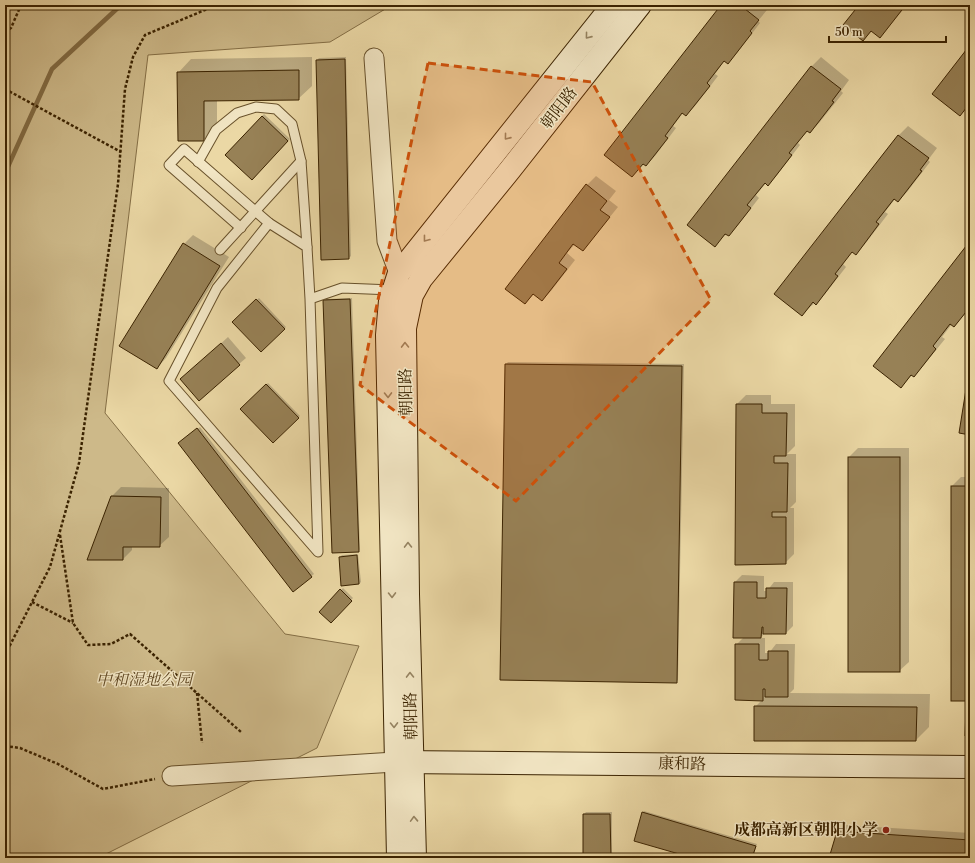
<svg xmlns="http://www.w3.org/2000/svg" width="975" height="863" viewBox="0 0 975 863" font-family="'Libre Bodoni','Noto Serif SC',serif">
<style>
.green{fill:#cdb989;stroke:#846e45}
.shadow{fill:#0003}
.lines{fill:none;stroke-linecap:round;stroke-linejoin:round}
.stream{stroke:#816a42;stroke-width:4.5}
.building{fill:#978156;stroke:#3b2301}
.lane-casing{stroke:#67502a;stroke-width:11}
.street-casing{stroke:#67502a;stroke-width:21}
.secondary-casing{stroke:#3b2301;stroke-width:24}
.path{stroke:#3b2301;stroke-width:2.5;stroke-dasharray:3 2;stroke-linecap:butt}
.lane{stroke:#f2e6c4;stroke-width:9}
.street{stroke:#f2e6c4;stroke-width:19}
.secondary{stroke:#f2e6c4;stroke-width:22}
.oneway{stroke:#968462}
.marked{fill:#ce510a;fill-opacity:0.2;stroke:#ce510a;stroke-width:3;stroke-dasharray:8 5;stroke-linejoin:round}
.poi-dot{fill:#8f2418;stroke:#f2e6c4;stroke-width:1.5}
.labels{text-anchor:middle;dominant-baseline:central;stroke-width:3;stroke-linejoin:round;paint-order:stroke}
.street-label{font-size:16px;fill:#3b2301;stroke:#f2e6c4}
.park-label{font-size:16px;font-style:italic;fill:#604823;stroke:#f2e6c4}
.poi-label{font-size:16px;font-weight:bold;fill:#3b2301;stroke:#f2e6c4;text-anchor:end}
</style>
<rect width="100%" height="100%" fill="#ebd8a5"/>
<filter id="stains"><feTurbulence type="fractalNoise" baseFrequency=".005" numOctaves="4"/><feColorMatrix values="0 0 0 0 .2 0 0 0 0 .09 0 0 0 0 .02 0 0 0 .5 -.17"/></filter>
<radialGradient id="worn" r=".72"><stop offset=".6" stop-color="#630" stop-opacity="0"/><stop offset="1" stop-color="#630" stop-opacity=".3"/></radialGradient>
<path class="green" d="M5,5h387l-62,37 -182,13 -43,358 180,221 74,12 -42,102 -219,110h-93z"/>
<g class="shadow">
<path d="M723,5h38l6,5 -9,11 2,2 -23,30 -9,9 -3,-2 -10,14 3,2 -23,30 -9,9 -3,-2 -10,13 3,2 -21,28 -9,9 -2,-2 -12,13z"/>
<path d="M860,5h47l-27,32 -8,-6 -9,9z"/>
<path d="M312,57v29l-14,13 -81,1v26l-13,14 -26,-67 13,-14z"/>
<path d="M346,57l5,199 -2,2 -32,-198 2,-2z"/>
<path d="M821,57l28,23 -8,11 2,2 -24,30 -9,9 -2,-2 -10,13 2,2 -23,30 -9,9 -2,-1 -10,12 3,3 -21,27 -10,10 -1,-2 -12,13 -27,-21 124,-159z"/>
<path d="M264,114l26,25 -38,40 -26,-24z"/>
<path d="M908,126l29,22 -9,12 2,2 -23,30 -9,9 -3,-2 -10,13 3,2 -23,30 -9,9 -3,-2 -10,13 3,3 -21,27 -23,20 -26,-20 123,-159z"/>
<path d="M596,176l20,15 -7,9 9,7 -35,43 -8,-6 -8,9 8,7 -24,31 -9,9 -8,-6 -9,9 62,-118z"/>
<path d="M193,235l36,22 -63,101 -9,10 27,-124z"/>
<path d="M970,243v65l-16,18 -2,-2 -10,13 3,2 -22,27 -9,9 -1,-1 -12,13z"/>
<path d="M259,298l27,29 -25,24 -28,-29z"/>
<path d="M352,298l8,251 -1,2 -35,-251 2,-1z"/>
<path d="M228,337l18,21 -7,6 -50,9z"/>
<path d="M508,362l176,2 -6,316 -2,2 -170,-318z"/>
<path d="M268,383l32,33 -27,26 -32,-33z"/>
<path d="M746,395h25v9h24v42l-8,8h9v48l-6,6h4v46l-9,9 -48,-159z"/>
<path d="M200,427l114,147 -21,16 -112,-149z"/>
<path d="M858,448h51v214l-10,9 -50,-214z"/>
<path d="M961,477h9v223l-18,-214z"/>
<path d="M121,487l48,1v49l-10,9h-27v4l-9,9 -11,-63z"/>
<path d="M358,554l3,28 -2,2 -19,-27 2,-2z"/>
<path d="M742,575l22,1v15h3l7,-9h19v44l-7,7h-21l-5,5h5v15h4l7,-9h19l-1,45 -4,4 140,1 -1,33 -13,13h-161v-33l7,-7 -26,-55 8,-8 -9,-55z"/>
<path d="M343,588l10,10 -22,24 -11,-10z"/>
<path d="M644,811l113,33 -4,14h-56l-55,-45z"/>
<path d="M586,812h26v46h-28v-44z"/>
<path d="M845,825l125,8v25h-140l8,-26z"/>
</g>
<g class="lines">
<path class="stream" d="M5,186l1,-15 46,-102 69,-64"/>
</g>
<g class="building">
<path d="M721,5h19l19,15 -9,11 2,2 -24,31 -4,-3 -17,22 3,3 -24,30 -4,-3 -17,23 3,2 -22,28 -3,-2 -11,13 -28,-22z"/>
<path d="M859,5h45l1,1 -25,32 -9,-7 -8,10 -20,-16z"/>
<path d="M970,45v58l-10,13 -28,-22z"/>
<path d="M345,59l4,200 -28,1 -5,-200z"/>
<path d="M811,66l30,23 -9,12 2,1 -24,31 -3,-2 -18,22 3,2 -24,31 -3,-3 -18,22 4,3 -22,28 -4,-2 -10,13 -28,-22z"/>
<path d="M299,70v30l-95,1v40h-26l-1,-69z"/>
<path d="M262,116l26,25 -36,39 -27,-25z"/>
<path d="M898,135l31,23 -9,12 2,1 -24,31 -4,-3 -18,23 3,2 -23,31 -4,-3 -17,22 3,2 -22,29 -3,-3 -11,14 -28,-22z"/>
<path d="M586,184l21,17 -7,9 10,7 -27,34 -10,-7 -14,19 8,6 -25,32 -9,-7 -8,10 -20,-15z"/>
<path d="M970,241v66l-16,20 -4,-3 -17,22 3,3 -22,28 -3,-2 -10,13 -28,-22z"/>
<path d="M183,243l37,23 -63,103 -38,-23z"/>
<path d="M256,299l29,30 -24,23 -29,-30z"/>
<path d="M350,299l9,253 -27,1 -9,-253z"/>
<path d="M221,343l19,22 -41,36 -19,-22z"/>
<path d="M505,364l177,2 -5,317 -177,-3z"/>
<path d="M967,383l3,1v51l-11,-2z"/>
<path d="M266,384l33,34 -26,25 -33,-34z"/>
<path d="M736,404h26v9h25l-1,43h-12v7h14l-1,49h-15v5h14v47l-51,1z"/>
<path d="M197,428l115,149 -19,15 -115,-149z"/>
<rect x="848" y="457" width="52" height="215"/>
<rect x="951" y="486" width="19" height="215"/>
<path d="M111,496l50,1 -1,50h-37v13h-36z"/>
<path d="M357,555l2,29 -18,2 -2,-29z"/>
<path d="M734,582h23v16h9v-10h21l-1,46h-23v-7h-1l-1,11h-28z"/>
<path d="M340,589l12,12 -21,22 -12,-11z"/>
<path d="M735,644h24v16h9v-9h20v46h-23v-8h-2v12l-28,-1z"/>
<path d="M754,706l163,1 -1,34h-162z"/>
<path d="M966,708h4v28h-5z"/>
<path d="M642,812l114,34 -4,12h-59l-59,-17z"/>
<path d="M583,814h27l1,44h-28z"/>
<path d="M837,831l133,9v18h-141z"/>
</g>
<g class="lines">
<g class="lane-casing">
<g id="lane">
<path d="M198,162l18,-32 21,-17 19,-6 20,2 16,15 9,37 6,86"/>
<path d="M241,228l-72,-63 15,-16 85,74"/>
<path d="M220,250l81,-89"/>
<path d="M310,299l-3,-52 -38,-24 -52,65 -48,93 149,171 -8,-253 32,-11 51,2"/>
</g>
</g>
<g class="street-casing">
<g id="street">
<path d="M374,58l13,183 12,32"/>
<path d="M172,776l223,-14"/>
</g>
</g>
<g class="secondary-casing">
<g id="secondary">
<path d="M398,762l572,5"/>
<path d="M398,858l-11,-523 3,-34 9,-28 214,-268"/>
<path d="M415,858l-7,-264 -3,-266 7,-33 9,-16 88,-108 131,-166"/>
</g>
</g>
<g class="path">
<path d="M5,32l6,-4 10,-23"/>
<path d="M5,89l116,63"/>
<path d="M60,535l13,88 15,22 23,-1 19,-10 111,98"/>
<path d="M32,602l41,21"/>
<path d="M5,655l45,-88 29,-104 39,-279 7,-95 8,-32 12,-22 72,-30"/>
<path d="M197,693l5,50"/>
<path d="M5,746l15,2 38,16 45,25 52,-10"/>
</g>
<use href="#lane" class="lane"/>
<use href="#street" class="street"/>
<use href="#secondary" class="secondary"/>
</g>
<defs><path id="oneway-chevron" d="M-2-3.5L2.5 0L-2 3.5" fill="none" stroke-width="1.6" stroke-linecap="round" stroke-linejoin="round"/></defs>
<g class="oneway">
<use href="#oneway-chevron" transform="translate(588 36) rotate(129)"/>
<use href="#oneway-chevron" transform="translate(507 137) rotate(129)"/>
<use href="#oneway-chevron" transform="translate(426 239) rotate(128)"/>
<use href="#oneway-chevron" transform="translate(405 345) rotate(-91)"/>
<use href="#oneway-chevron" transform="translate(388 395) rotate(89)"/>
<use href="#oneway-chevron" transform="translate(408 545) rotate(-91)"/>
<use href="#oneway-chevron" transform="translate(392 595) rotate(89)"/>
<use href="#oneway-chevron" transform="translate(410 675) rotate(-91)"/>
<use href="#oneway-chevron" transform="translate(394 725) rotate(89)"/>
<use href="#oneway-chevron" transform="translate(414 819) rotate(-92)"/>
</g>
<path class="marked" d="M428,63l164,19 119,218 -195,201 -156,-116z"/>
<circle class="poi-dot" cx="886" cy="830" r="4"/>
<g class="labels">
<g class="street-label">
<text transform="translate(559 108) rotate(-52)">朝阳路</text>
<text transform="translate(406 392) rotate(-91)">朝阳路</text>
<text transform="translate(411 716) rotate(-91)">朝阳路</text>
<text transform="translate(682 764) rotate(1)">康和路</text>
</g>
<g class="park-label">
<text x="144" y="680">中和湿地公园</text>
</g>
<g class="poi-label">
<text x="878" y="830">成都高新区朝阳小学</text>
</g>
</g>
<rect width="975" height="863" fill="none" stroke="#ebd8a5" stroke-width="20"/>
<rect x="6" y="6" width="963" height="851" fill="none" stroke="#3b2301" stroke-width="2"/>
<rect x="10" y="10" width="955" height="843" fill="none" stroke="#3b2301"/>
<path d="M829 36v6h117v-6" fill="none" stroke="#3b2301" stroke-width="2"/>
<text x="835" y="36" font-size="12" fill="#3b2301" stroke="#f2e6c4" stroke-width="3" paint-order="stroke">50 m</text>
<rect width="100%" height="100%" filter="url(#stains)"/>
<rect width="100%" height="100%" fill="url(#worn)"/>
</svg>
